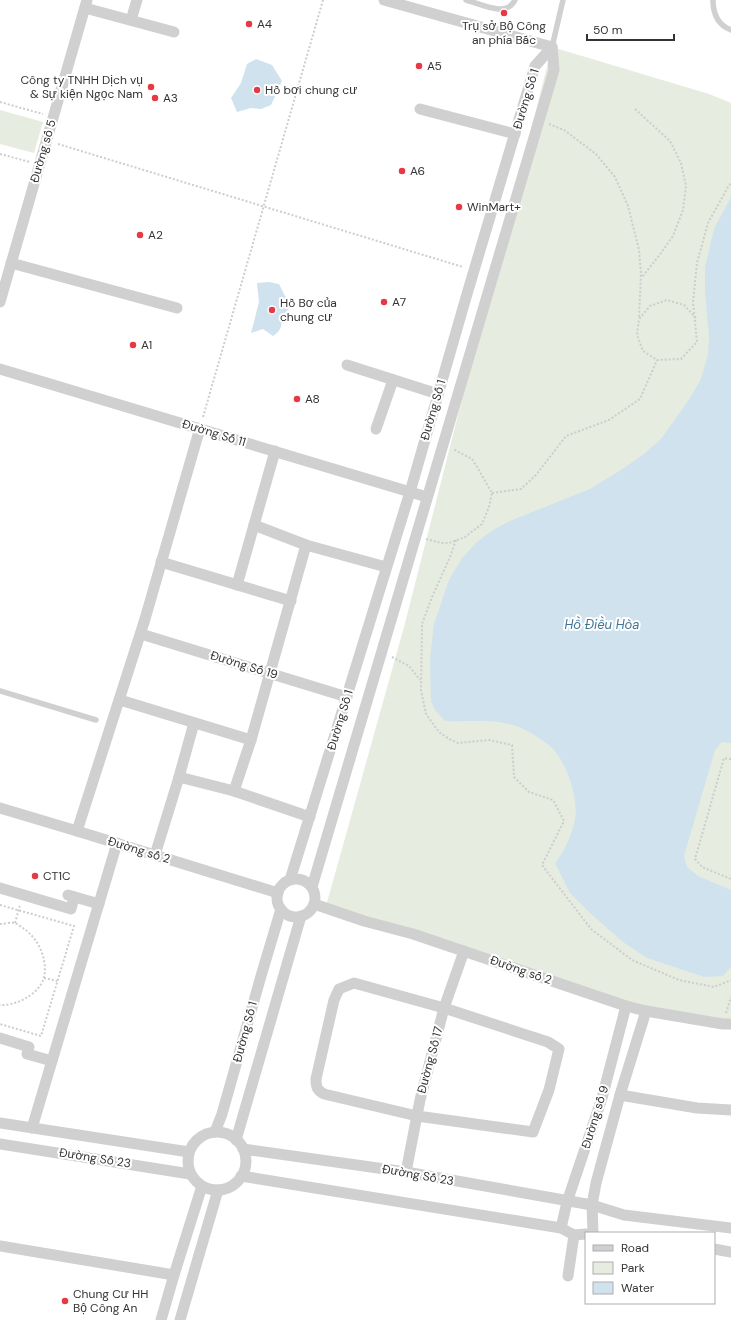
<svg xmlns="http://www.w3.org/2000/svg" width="731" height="1320" viewBox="0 0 731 1320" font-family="'DM Sans',sans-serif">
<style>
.green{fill:#e6ecdf}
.water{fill:#cfe2ee}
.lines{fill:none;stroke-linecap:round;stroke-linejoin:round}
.path{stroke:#cdcdcd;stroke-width:2;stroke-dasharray:2 2;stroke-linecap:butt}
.lane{stroke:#d0d0d0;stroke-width:5.5}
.street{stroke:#d0d0d0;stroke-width:11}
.poi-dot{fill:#e63946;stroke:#fff;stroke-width:1.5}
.labels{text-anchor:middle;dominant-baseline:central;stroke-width:4;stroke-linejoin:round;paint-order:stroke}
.poi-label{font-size:12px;fill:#333;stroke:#fff;text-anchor:start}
.street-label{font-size:12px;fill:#333;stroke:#fff}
.water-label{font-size:13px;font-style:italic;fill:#3f7597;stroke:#fff}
</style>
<rect width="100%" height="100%" fill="#fff"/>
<g class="green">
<path d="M552,47l157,47 22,9v919l-105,-18 -300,-98 78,-279z"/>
<path d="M0,110l43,12 -9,31 -34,-9z"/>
</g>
<g class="water">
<path d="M256,59l16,6 10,16 -11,24 -10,4 -10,-1 -14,4 -6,-14 10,-15 6,-19z"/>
<path d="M731,197v546l-9,-1 -7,8 -31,106 3,11 11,9 33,14v77l-8,9 -19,1 -57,-19 -24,-16 -33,-29 -20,-20 -15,-30c10,-13 17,-28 20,-44 4,-20 -8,-54 -21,-69 -8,-9 -30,-22 -41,-25 -21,-6 -46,-3 -68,-4l-10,-11 -4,-9 -1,-42 4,-35 15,-44 13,-22 15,-16 16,-12 17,-9 80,-32 31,-19 23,-16 17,-15 15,-21 14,-20 11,-19 7,-25 1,-17 -4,-46v-24l9,-38z"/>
<path d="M269,282l10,2 6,12 8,8c-3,5 -8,8 -11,12 0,10 -1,15 -9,20l-10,-7 -12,4 8,-31 -2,-19z"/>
</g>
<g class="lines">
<g class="path">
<path d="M0,102l43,12"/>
<path d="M635,109l35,32 11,22 5,23 -3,24 -10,26 -12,17 -19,24"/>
<path d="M549,124l15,6 32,24 19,23 13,29 11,44 2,23 -2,45"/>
<path d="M58,144l405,123"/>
<path d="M0,154l30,8"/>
<path d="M696,318l-12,-13 -17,-5 -17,6 -11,13 -2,16 6,16 14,9 24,-1 16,-17 -4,-40 4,-39 11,-40 20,-36 3,-4"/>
<path d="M203,417l120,-417"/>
<path d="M492,493l29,-4 15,-14 30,-39 43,-16 31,-21 17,-39"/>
<path d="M426,539l16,4h7l16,-6 17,-13 7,-17 3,-14 -15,-26 -5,-8 -19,-10"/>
<path d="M456,540l-6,17 -18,40 -10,27 -1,66 5,24 13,18 10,7 9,4 31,-3 23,5 2,32 15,15 24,8 11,21 -22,44 49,64 41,31 47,20 35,7 17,-7"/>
<path d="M392,657l17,9 11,14"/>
<path d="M731,759l-7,-1 -29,101 7,8 29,12"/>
<path d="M0,905l74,21 -33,110 -41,-12"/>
<path d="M15,923l5,-18"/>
<path d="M0,924c4,0 11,-2 15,-1 3,1 6,4 8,5 15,10 25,31 21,49 -4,17 -28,29 -44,28"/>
<path d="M44,978l13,3"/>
<path d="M726,1013l5,-16"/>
</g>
<g class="lane">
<path d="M466,0c15,4 40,18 49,0"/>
<path d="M713,0c0,14 5,25 18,30"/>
<path d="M552,47l11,-47"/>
<path d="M0,691l96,29"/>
</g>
<g class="street">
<path d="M384,0l168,47"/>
<path d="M85,8l89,24"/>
<path d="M131,20l6,-20"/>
<path d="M420,109l95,25"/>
<path d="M11,263l166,45"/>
<path d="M0,302l87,-302"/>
<path d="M347,365l91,29"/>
<path d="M0,369l427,128"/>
<path d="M376,429l17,-49"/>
<path d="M254,525l52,20 80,22"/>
<path d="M161,562l130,39"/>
<path d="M237,585l38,-134"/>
<path d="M141,634l206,63"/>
<path d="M120,700l131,40"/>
<path d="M179,777l15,-54"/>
<path d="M234,791l17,-51 55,-195"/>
<path d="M0,808l77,23 201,62"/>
<path d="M77,831l68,-212 55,-191"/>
<path d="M155,855l24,-78 55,14 76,26"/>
<circle cx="296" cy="898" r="19"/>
<path d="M290,880l120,-388 57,-198 68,-228 17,-19"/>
<path d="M312,887l242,-817 -2,-23"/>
<path d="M0,888l71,21 3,-12"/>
<path d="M68,895l31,9"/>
<path d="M314,904l50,17 49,13 213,72 20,5 77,13h8"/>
<path d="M354,983l90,25 104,34 11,7 -10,41 -16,42 -116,-16 -93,-22c-7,-4 -8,-7 -8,-15l18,-79 5,-11z"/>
<path d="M0,1038l29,9 -2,7 25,7"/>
<path d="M620,1095l77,13 34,2"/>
<path d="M0,1123l189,29"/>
<path d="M32,1128l85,-285"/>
<path d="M215,1132l7,-18 39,-138 20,-67"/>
<circle cx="217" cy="1161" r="29"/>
<path d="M236,1140l65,-224"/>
<path d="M0,1144l190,30"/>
<path d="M243,1149l163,23 186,33 32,10 107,13"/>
<path d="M406,1172l14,-72 24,-92 20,-57"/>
<path d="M241,1176l320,52 13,7 12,-1"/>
<path d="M561,1228l6,-26 35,-104 24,-92"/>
<path d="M593,1233l-1,-28 4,-22 24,-88 26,-84"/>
<path d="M0,1246l174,29"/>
<path d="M714,1249l17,3"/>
<path d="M568,1276l6,-41"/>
<path d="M161,1320l13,-45 28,-89"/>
<path d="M180,1320l38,-130"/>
</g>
</g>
<g class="poi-dot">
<circle cx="504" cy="13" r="4"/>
<circle cx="249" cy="24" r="4"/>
<circle cx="419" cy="66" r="4"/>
<circle cx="151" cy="87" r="4"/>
<circle cx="257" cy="90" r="4"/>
<circle cx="155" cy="98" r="4"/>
<circle cx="402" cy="171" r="4"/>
<circle cx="459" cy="207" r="4"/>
<circle cx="140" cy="235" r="4"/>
<circle cx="384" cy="302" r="4"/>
<circle cx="272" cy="310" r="4"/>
<circle cx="133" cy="345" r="4"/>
<circle cx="297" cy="399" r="4"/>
<circle cx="35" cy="876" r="4"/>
<circle cx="65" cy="1301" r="4"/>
</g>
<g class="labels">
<g class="poi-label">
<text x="257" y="24">A4</text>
<text x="504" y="26" text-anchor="middle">Trụ sở Bộ Công<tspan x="504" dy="14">an phía Bắc</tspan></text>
<text x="427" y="66">A5</text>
<text x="143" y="80" text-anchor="end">Công ty TNHH Dịch vụ<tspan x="143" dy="14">&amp; Sự kiện Ngọc Nam</tspan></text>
<text x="265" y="90">Hồ bơi chung cư</text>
<text x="163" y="98">A3</text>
<text x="410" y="171">A6</text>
<text x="467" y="207">WinMart+</text>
<text x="148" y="235">A2</text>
<text x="392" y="302">A7</text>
<text x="280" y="303">Hồ Bơ của<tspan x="280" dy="14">chung cư</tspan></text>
<text x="141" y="345">A1</text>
<text x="305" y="399">A8</text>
<text x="43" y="876">CT1C</text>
<text x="73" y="1294">Chung Cư HH<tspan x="73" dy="14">Bộ Công An</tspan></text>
</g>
<g class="street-label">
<text transform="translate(526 99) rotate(-73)">Đường Số 1</text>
<text transform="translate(43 151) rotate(-74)">Đường số 5</text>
<text transform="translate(433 410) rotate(-74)">Đường Số 1</text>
<text transform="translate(214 433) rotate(17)">Đường Số 11</text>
<text transform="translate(244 665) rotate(17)">Đường Số 19</text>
<text transform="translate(340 720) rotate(-73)">Đường Số 1</text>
<text transform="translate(139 850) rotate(17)">Đường số 2</text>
<text transform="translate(521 970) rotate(19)">Đường số 2</text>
<text transform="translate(245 1032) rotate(-75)">Đường Số 1</text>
<text transform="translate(430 1060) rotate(-75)">Đường Số 17</text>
<text transform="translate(595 1117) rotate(-73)">Đường số 9</text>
<text transform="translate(95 1158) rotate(9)">Đường Số 23</text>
<text transform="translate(418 1175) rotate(10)">Đường Số 23</text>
</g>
<g class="water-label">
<text x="602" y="624">Hồ Điều Hòa</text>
</g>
</g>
<rect x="585" y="1232" width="130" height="72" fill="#ffffff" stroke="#adadad"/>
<rect x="593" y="1245" width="20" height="6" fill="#d0d0d0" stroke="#adadad"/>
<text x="621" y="1252" font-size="12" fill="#333333">Road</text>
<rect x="593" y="1262" width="20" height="12" fill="#e6ecdf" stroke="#adadad"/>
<text x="621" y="1272" font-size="12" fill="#333333">Park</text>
<rect x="593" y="1282" width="20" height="12" fill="#cfe2ee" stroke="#adadad"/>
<text x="621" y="1292" font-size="12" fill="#333333">Water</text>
<path d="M587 34v6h87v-6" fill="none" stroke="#333333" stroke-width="2"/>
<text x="593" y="34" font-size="12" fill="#333333" stroke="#ffffff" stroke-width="3" paint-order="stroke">50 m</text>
</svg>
